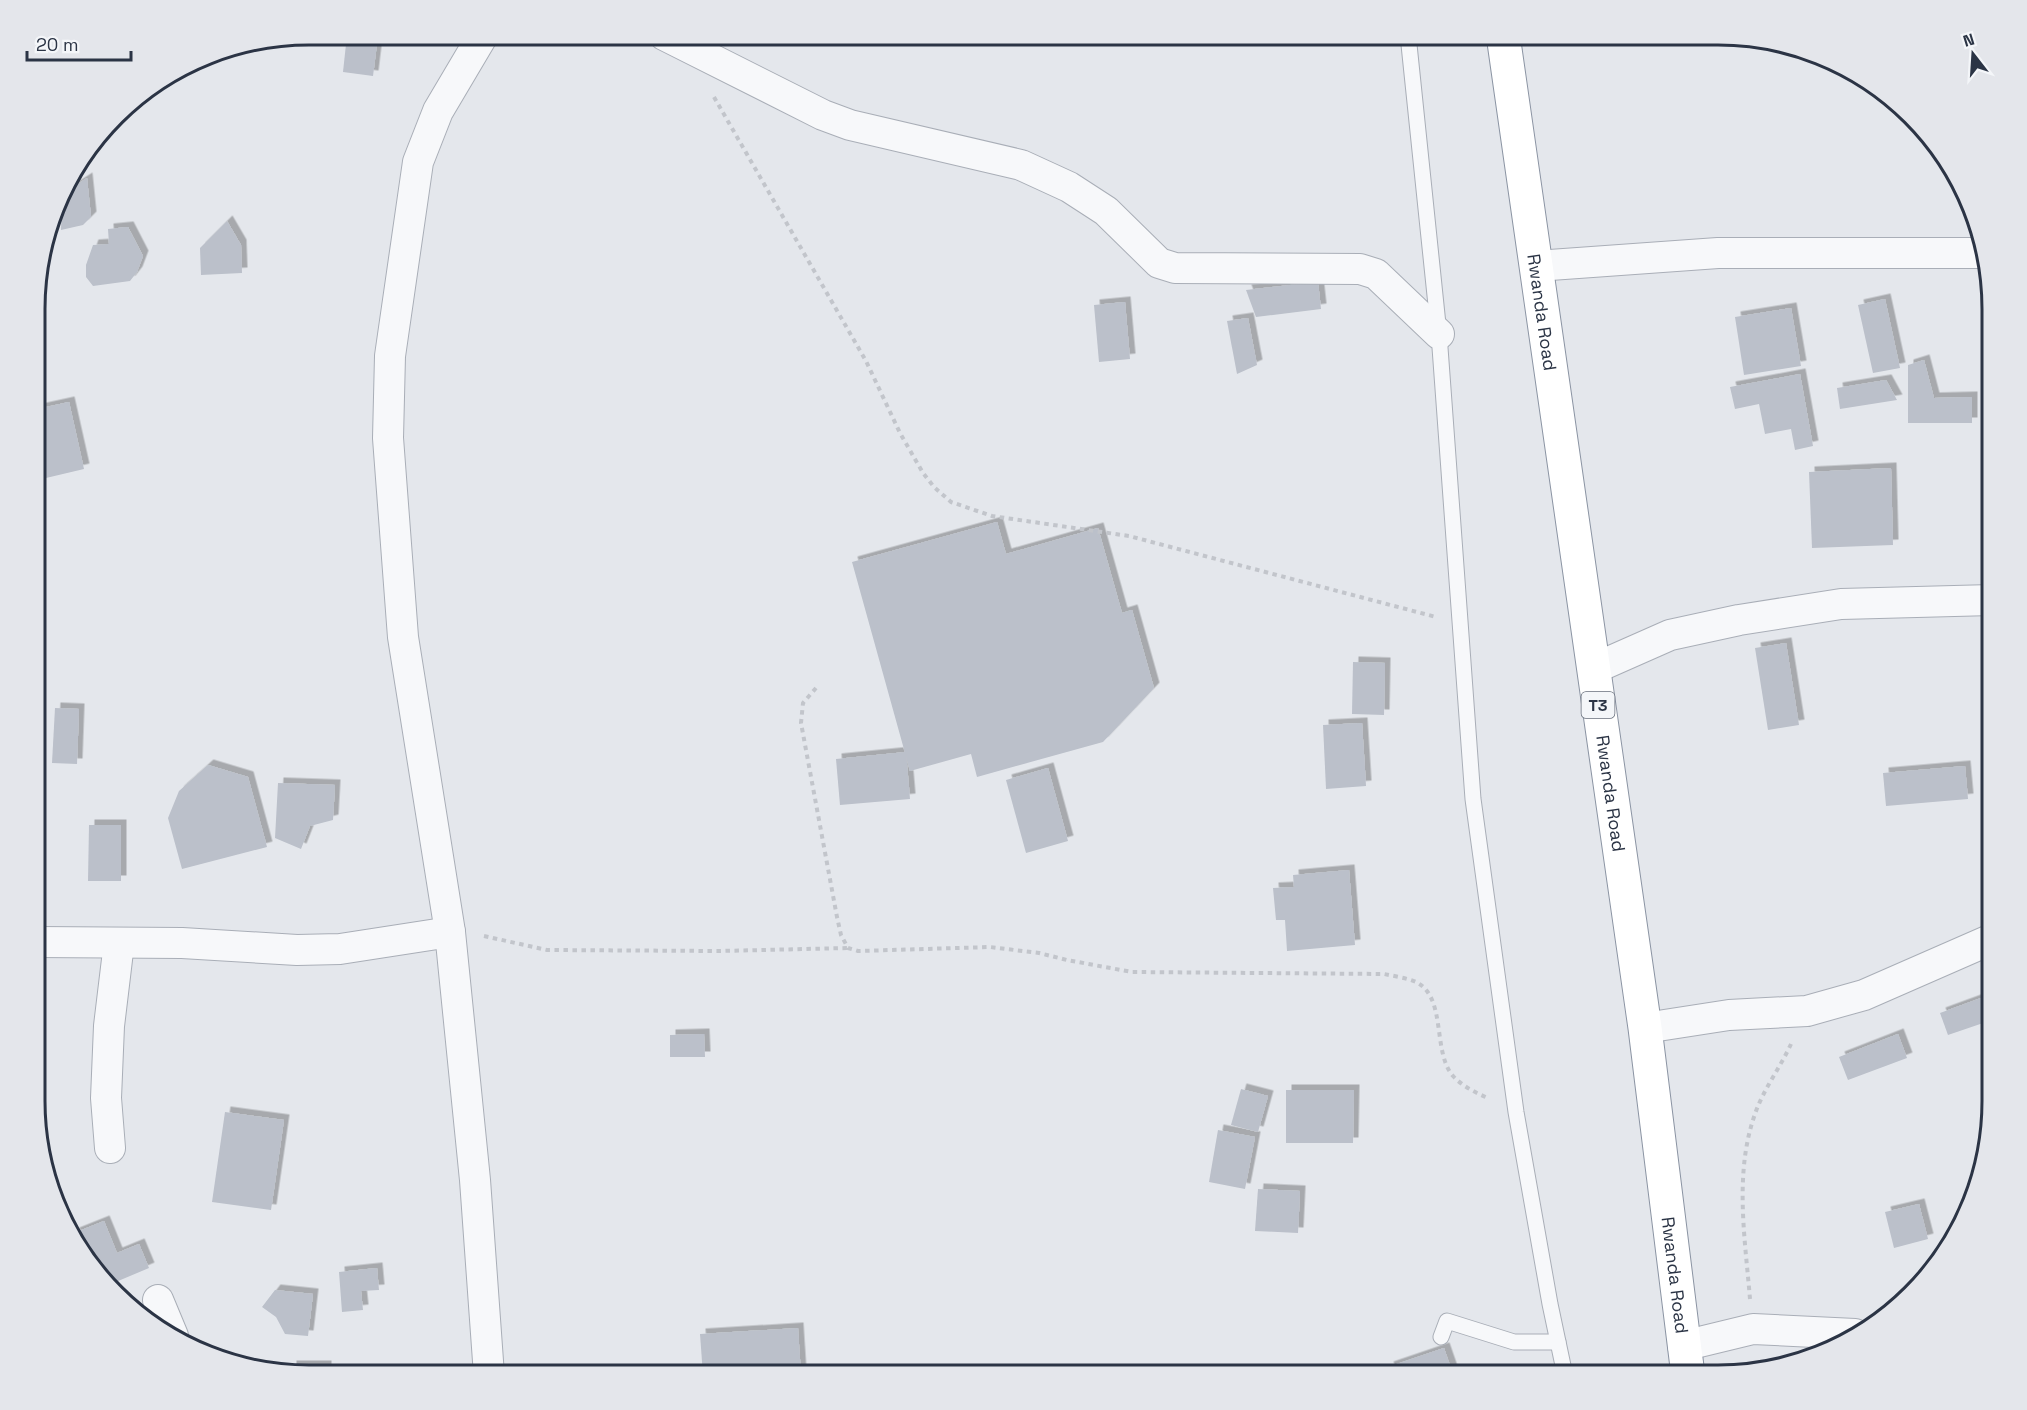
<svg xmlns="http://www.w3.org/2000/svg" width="2027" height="1410" viewBox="0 0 2027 1410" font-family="'Space Grotesk',sans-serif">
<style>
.building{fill:#bbc0ca;filter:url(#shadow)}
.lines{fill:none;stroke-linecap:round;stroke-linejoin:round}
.lane-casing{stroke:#a9aeb7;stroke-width:17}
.street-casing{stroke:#a9aeb7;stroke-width:32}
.highway-casing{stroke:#8b94a3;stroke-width:35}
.path{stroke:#c2c5cb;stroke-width:4;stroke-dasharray:4.5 4.5;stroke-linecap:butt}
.lane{stroke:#f7f8fa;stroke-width:15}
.street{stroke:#f7f8fa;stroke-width:30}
.highway{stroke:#fff;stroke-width:33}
.labels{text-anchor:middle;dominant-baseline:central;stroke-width:4.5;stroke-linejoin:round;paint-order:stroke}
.shield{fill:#f4f6f9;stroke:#676e7b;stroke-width:1.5}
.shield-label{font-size:16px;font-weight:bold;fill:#2b3445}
.street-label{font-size:18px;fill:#2b3445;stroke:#f4f6f9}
.rim{fill:none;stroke:#2b3445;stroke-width:3}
</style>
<defs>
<filter id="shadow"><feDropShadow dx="5.5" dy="-5.5" stdDeviation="0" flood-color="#0004"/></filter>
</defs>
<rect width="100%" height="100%" fill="#e4e7ec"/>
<g class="building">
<path d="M347,35h31l-5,41 -30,-4z"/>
<path d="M87,178l4,39 -8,8 -22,5 1,-36z"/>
<path d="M227,221l14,24 1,28 -41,2 -1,-27z"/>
<path d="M128,227l15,29 -6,16 -7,9 -37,5 -7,-9v-12l7,-20 16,-1 -1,-15z"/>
<path d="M1318,282l3,27 -65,8 -10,-27z"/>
<path d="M1885,299l15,69 -27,5 -15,-68z"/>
<path d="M1125,302l5,57 -31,3 -5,-57z"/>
<path d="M1791,308l10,58 -57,9 -9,-58z"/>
<path d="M1248,318l9,47 -20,9 -10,-53z"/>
<path d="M1924,360l10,38 38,-1v26h-64v-58z"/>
<path d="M1800,374l13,72 -18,4 -4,-21 -26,5 -6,-30 -24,5 -5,-22z"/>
<path d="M1886,380l11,20 -57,9 -3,-21z"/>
<path d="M69,402l15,67 -38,9 -9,-41v-28z"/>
<path d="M1891,468l2,77 -81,3 -3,-76z"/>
<path d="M997,522l9,32 92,-26 24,85 10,-3 22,78 -51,54 -126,35 -6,-23 -61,17 -58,-209z"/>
<path d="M1786,643l13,82 -31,5 -13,-82z"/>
<path d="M1353,662l32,1 -1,52 -32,-1z"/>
<path d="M55,708l24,1 -2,55 -25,-1z"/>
<path d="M1362,723l4,63 -40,3 -3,-64z"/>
<path d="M906,752l4,47 -70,6 -4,-46z"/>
<path d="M208,765l40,12 19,70 -85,22 -14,-51 11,-27z"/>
<path d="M1965,766l3,33 -82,7 -3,-33z"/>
<path d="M1048,768l20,73 -42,12 -20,-73z"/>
<path d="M278,783l57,2 -2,35 -23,6 -9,23 -26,-11z"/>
<path d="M89,825h32v56h-33z"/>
<path d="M1349,870l6,75 -68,6 -2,-31h-9l-3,-32 21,-1 -1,-12z"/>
<path d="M1992,994v26l-44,15 -8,-22z"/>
<path d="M704,1034l1,23h-35v-22z"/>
<path d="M1898,1034l9,24 -59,22 -9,-23z"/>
<path d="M1241,1089l27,7 -10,36 -27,-7z"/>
<path d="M1286,1090h68l-1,53h-67z"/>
<path d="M225,1112l59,8 -13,90 -59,-8z"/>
<path d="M1218,1130l37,7 -10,52 -36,-7z"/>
<path d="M1258,1189l42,2 -2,42 -43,-2z"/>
<path d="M1919,1204l9,35 -34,9 -9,-36z"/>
<path d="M104,1221l13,32 22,-9 10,24 -38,16 -30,-34 -7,-17z"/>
<path d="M377,1268l2,22 -18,1 2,19 -21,2 -3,-40z"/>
<path d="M275,1290l38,4 -5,42 -23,-2 -9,-17 -14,-10z"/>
<path d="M798,1328l3,47h-98l-3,-41z"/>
<path d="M1444,1348l9,26 -62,1 -3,-8z"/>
<rect x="291" y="1366" width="35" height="9"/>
</g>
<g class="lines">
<g class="lane-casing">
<g id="lane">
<path d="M1408,35l31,299 34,465 43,313 34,192 15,71"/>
<path d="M1441,1337l6,-16 67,21h44"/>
</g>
</g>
<g class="street-casing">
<g id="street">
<path d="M483,35l-45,76 -20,51 -28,194 -2,82 15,199 47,295 25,248 14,195"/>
<path d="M664,35l159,80 27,10 171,40 48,22 37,24 53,52 16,5 185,1 16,5 63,60"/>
<path d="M1536,266l182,-13h262"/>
<path d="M1593,669l77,-34 69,-15 102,-16 151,-4"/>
<path d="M37,942l145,1 115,7 43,-1 110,-17"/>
<path d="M1645,1028l84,-13 78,-4 57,-16 128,-56"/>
<path d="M110,1148l-4,-50 3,-72 10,-83"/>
<path d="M158,1300l15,36"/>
<path d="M1683,1346l70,-17 102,5"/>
</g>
</g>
<g class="highway-casing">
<g id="highway">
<path id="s1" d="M1503,35l142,993 43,347"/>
</g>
</g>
<g class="path">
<path d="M714,97l152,264 34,72 23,40 11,14 17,15 41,14 137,20 307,81"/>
<path d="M816,688l-13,15 -2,20 36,194 4,18 7,13 10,3 132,-4 49,6 28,7 65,12 252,2c10,2 23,4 32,8 31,15 16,70 37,94 9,10 23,17 35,22"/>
<path d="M484,936l63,14 173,1 128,-3"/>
<path d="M1750,1299c-5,-61 -16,-126 5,-185 8,-24 25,-46 36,-70"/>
</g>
<use href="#lane" class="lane"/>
<use href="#street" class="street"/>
<use href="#highway" class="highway"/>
</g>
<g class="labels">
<rect class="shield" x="1581.5" y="692" width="33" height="26" rx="4.5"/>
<g class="shield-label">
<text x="1598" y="705">T3</text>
</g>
<g class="street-label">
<text stroke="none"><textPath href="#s1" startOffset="280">Rwanda Road</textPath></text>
<text stroke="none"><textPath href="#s1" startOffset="766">Rwanda Road</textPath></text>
<text stroke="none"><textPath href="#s1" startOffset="1252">Rwanda Road</textPath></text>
</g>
</g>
<path d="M0 0H2027V1410H0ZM309 45H1718A264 264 0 0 1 1982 309V1101A264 264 0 0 1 1718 1365H309A264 264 0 0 1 45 1101V309A264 264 0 0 1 309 45Z" fill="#e4e6eb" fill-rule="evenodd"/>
<path class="rim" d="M309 45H1718A264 264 0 0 1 1982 309V1101A264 264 0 0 1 1718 1365H309A264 264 0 0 1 45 1101V309A264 264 0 0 1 309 45Z"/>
<g transform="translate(1973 54) rotate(343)" stroke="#f4f6f9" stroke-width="4.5" paint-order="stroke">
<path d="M0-4.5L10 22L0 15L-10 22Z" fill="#2b3445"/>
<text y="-9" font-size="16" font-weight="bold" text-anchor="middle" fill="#2b3445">N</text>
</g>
<path d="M27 51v9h104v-9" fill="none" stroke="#2b3445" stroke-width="3"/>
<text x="36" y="51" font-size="18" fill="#2b3445" stroke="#f4f6f9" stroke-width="4.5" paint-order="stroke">20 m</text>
</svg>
